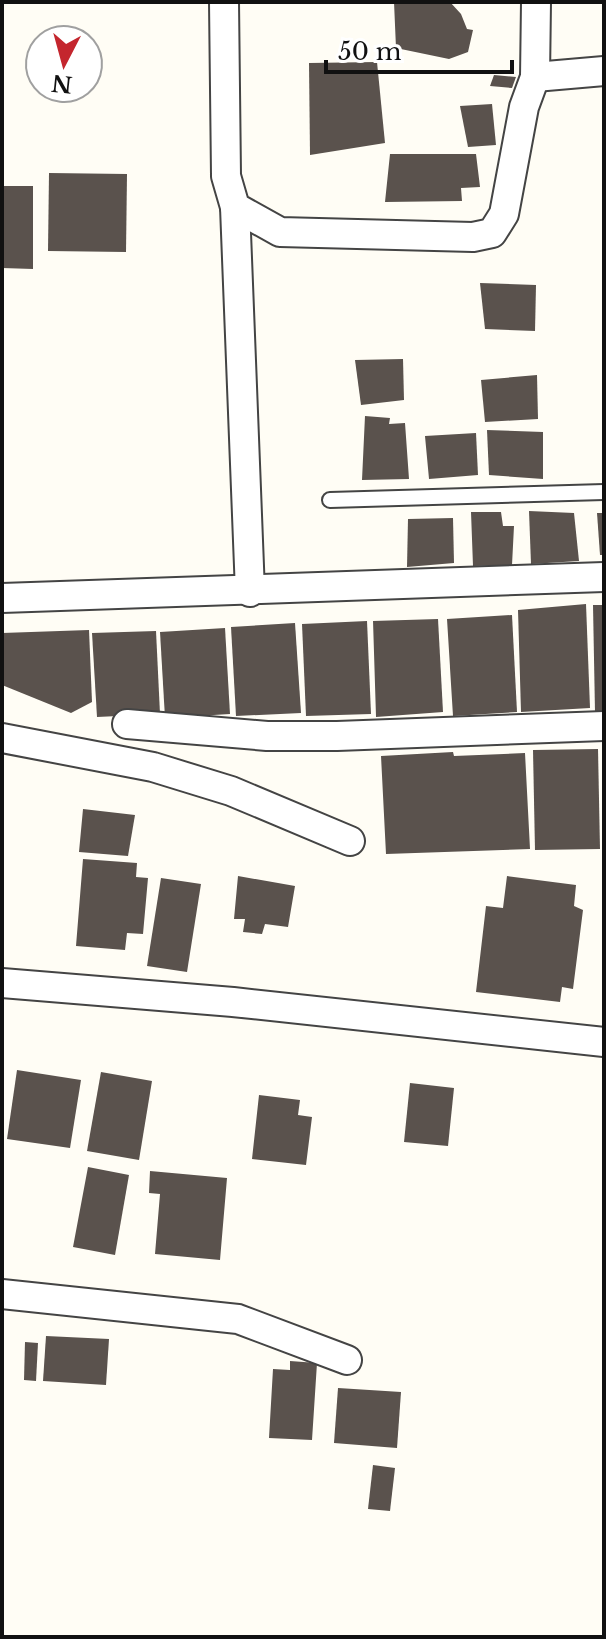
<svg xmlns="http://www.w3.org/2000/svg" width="606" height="1639" viewBox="0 0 606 1639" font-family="'Libre Baskerville',serif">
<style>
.building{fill:#5a524d}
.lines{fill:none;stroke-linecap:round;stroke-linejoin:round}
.lane-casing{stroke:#444;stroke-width:18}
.street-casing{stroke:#444;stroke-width:32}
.lane{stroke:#fff;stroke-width:14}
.street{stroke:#fff;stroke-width:28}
</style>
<rect width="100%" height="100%" fill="#fffdf5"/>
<g class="building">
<path d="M394,2h56l11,12 6,15 6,1 -5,22 -19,7 -53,-11z"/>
<path d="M377,62l8,81 -75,12 -1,-92z"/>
<path d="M494,75l22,2 -4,11 -22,-2z"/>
<path d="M492,104l4,41 -28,2 -8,-41z"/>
<path d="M390,154h86l4,33 -19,1 1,13 -77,1z"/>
<path d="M49,173l78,1 -1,78 -78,-1z"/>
<path d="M2,186h31v83l-31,-1z"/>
<path d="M480,283l56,2 -1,46 -50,-2z"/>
<path d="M403,359l1,41 -43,5 -6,-45z"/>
<path d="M537,375l1,44 -53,3 -4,-42z"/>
<path d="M365,416l25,2 -1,6 16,-1 4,56 -47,1z"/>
<path d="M487,430l56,2v47l-54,-4z"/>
<path d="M476,433l2,42 -49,4 -4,-43z"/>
<path d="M529,511l45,2 5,48 -48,3z"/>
<path d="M471,512h30l2,14h11l-2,39 -39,1z"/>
<path d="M597,513h7v42h-4z"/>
<path d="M453,518l1,45 -47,4 1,-48z"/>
<path d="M586,604l4,104 -69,4 -3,-102z"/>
<path d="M593,605h11v106l-9,1z"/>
<path d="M512,615l5,97 -64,4 -6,-97z"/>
<path d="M438,619l5,93 -67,5 -3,-96z"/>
<path d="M367,621l4,93 -65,2 -4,-92z"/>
<path d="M295,623l6,90 -65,3 -5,-89z"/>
<path d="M225,628l5,86 -65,4 -5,-86z"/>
<path d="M89,630l3,72 -21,11 -69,-28v-52z"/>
<path d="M156,631l4,83 -63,3 -5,-84z"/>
<path d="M598,749l2,100 -65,1 -2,-100z"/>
<path d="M453,752l1,4 71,-3 5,96 -144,5 -5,-98z"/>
<path d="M83,809l52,6 -7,41 -49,-4z"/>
<path d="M83,859l54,4 -1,14 12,1 -5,56 -16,-1 -2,17 -49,-4z"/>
<path d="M238,876l57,10 -7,41 -23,-3 -3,10 -19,-2 2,-13h-11z"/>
<path d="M507,876l69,9 -2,21 9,4 -10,79 -11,-2 -2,15 -84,-10 10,-86 17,2z"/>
<path d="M161,878l40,6 -14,88 -40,-6z"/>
<path d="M17,1070l64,10 -11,68 -63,-9z"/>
<path d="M101,1072l51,9 -13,79 -52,-9z"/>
<path d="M410,1083l44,5 -6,58 -44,-4z"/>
<path d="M259,1095l41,5 -2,15 14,2 -6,48 -54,-6z"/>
<path d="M88,1167l41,8 -14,80 -42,-8z"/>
<path d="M150,1171l77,7 -7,82 -65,-6 5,-60 -11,-1z"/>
<path d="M46,1336l63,3 -3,46 -63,-4z"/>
<path d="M25,1342l13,1 -2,38 -12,-1z"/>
<path d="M290,1361l27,2 -5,77 -43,-2 4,-69 17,1z"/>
<path d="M338,1388l63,4 -4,56 -63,-5z"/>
<path d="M373,1465l22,3 -5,43 -22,-2z"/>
</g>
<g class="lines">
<g class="lane-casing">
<path id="lane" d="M330,500l274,-8"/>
</g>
<g class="street-casing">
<g id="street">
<path d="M224,2l2,174 9,31 45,25 193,5 19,-4 12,-19 20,-107 11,-30 1,-75"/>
<path d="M535,77l69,-6"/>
<path d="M235,207l15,385"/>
<path d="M2,598l602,-21"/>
<path d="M127,724l140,12h70l267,-10"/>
<path d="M2,738l151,29 78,24 119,50"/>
<path d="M2,983l231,19 371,40"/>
<path d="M2,1294l236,25 109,41"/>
</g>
</g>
<use href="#lane" class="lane"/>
<use href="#street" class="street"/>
</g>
<rect width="606" height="1639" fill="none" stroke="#111111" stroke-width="8"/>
<g transform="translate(64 64) rotate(186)"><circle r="38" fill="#ffffff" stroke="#a0a0a0" stroke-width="2"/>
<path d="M0-6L14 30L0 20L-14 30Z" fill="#c4262e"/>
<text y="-12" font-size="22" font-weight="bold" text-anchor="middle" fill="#111111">N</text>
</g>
<path d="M326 60v12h186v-12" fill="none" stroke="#111111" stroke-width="4"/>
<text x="338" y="60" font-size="24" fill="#111111" stroke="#ffffff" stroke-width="6" paint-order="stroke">50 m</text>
</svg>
